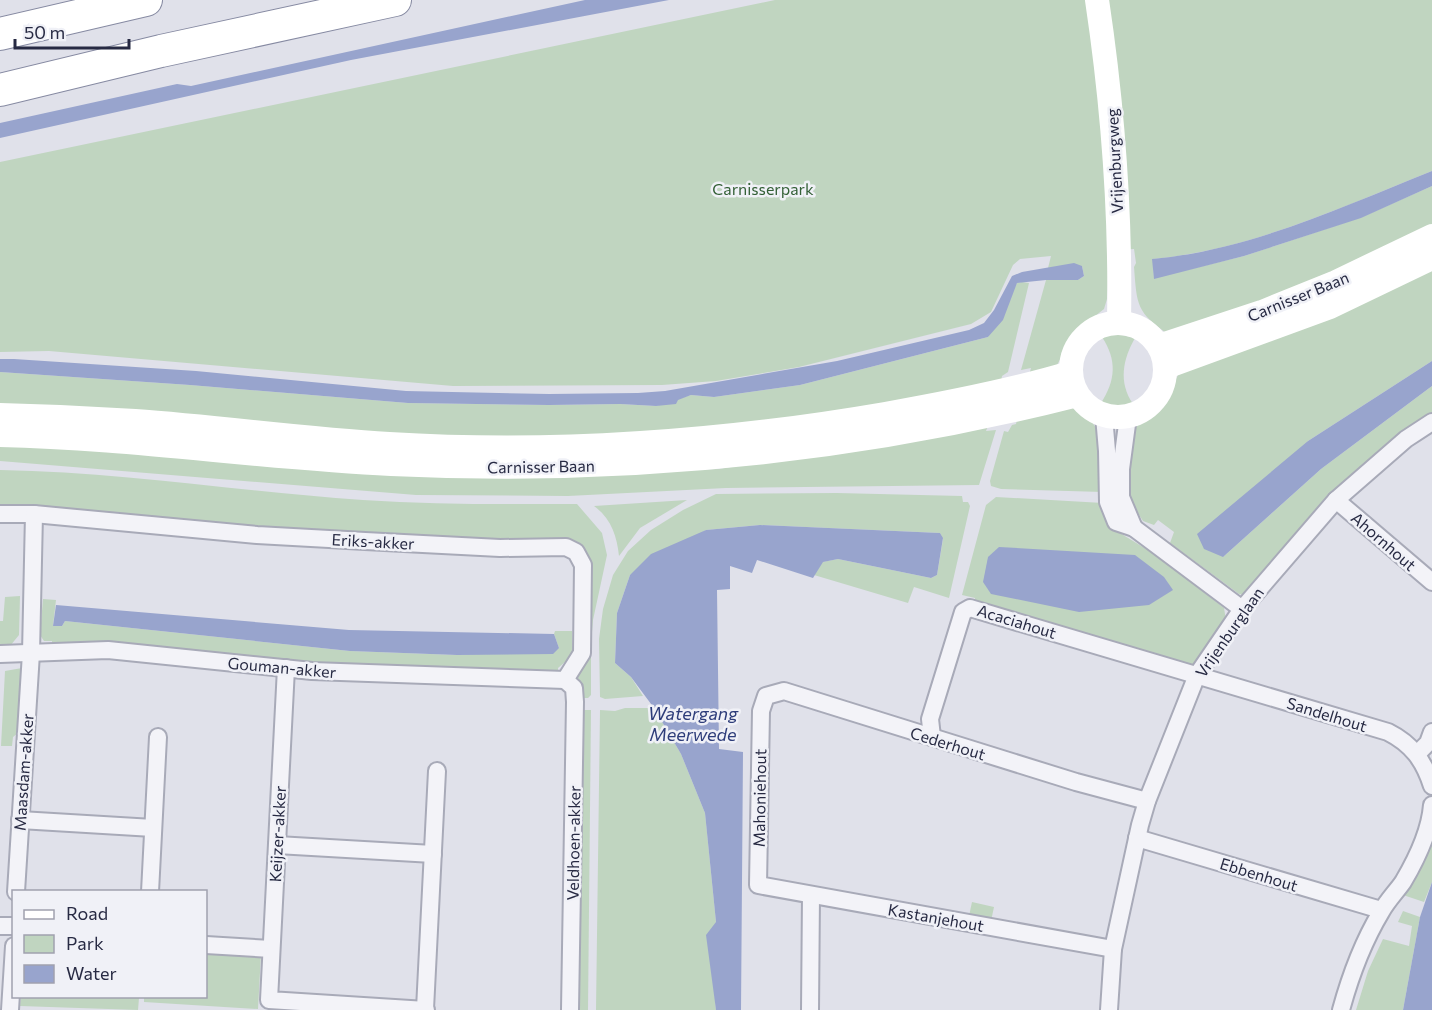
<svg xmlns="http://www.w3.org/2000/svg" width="1432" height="1010" viewBox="0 0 1432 1010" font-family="Commissioner,sans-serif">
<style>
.green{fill:#c0d5c0}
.water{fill:#98a4cd}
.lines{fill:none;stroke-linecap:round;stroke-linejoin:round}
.street-casing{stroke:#a8aab8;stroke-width:20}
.highway-casing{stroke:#868aa2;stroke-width:34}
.street{stroke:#f3f3f8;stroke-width:16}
.secondary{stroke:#fff;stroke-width:24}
.highway{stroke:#fff;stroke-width:32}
.labels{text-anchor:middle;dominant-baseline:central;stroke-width:5;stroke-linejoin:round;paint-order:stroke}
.street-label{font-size:16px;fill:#272a43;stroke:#f0f1f7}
.park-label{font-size:16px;fill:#336036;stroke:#f0f1f7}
.water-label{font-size:18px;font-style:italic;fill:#2e3d7a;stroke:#f0f1f7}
</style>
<rect width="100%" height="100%" fill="#e0e1ea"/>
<g class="green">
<path d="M775,0h657v171c-90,36 -182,79 -279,88l1,19 90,-22 118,-39 70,-31v48l-37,18 -226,83c-33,-23 -32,-30 -35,-68l2,-4 -2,-14 -24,2 -3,48 -3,10 -29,23 -18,33 -29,14 3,-11 -10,2 25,-90h32l6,-4 -2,-10 -34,2 3,-12 -31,3 -7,6 -22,47 -20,12 -172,43 -83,14 -54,4 -209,1 -404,-35 -49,1v-190z"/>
<path d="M1432,268v93l-124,80 -85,116 98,-88 111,-83v29c-77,47 -130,112 -187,180l-6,-1 -69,-51 4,-11 -16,-12 -4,5 -11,-4 -17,-26 5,-64 32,-26 17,-34z"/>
<path d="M1022,282l7,1 -21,89 -6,4 -2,11 -143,28 -367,30 -490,-36v-37l190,13 218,18 141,2 71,-1 36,2 35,-11 23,2 86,-12 188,-48 29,-54z"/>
<path d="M1110,334h8l17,4c-12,21 -17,44 -2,66 -11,3 -21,4 -32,-1 15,-23 16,-43 1,-66z"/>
<path d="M1068,404l24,18 8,12 3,58 -102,-3 -10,-3 -1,-5 14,-50 4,1 4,-7 4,-1 3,-12z"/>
<path d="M990,421l-4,10 10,-1 -17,55 -253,3 -158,8 -152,-1 -416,-34v-20l569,34 149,-6 158,-24z"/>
<path d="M0,470c122,2 242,22 363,30 71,5 143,4 214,4l25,29 5,22 -14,65 -2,24v51l-3,3h-7l-4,-18 7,-130 -5,-6 -9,-3 -87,3 -483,-35z"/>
<path d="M837,493l125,3 1,6h5l2,4 -21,92 -35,-11 -6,16 -94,-28 8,-13 16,-3 93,19 6,-3 6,-36 -3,-6 -180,-8 -54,5 -76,45 -13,38 -2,50 16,14 12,19 -38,3 -5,-2 -1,-58 4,-30 10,-34 15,-24 23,-21 32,-20 33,-16z"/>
<path d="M996,497l107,6 12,27 41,25 68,53 2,12 -28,45 -7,2 -217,-64 1,-5 -13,-3 24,-90z"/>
<path d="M687,500l-47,28 -21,28c-2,-20 -8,-38 -25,-50z"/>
<path d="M20,596l-1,39 -9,11 -10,2v-27h3l2,-24z"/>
<path d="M43,599l13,1 -3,26h9l3,-5 285,30 107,4 102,-7 -5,-14 1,-3h17v25l-14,12v5l-251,-9 -255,-18v-5h-8l-4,-6z"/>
<path d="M22,668l-3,64 -6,5 -1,9h-11l4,-75z"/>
<path d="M625,708h29l27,46 24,59 11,109 -3,54 3,34h-120l4,-300 15,1z"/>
<path d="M580,710h11l-3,300h-12z"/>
<path d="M1432,820v62l-8,20 -24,-8z"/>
<path d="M972,902l22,5 -3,14 -22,-5z"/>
<path d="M1403,911l17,6 -17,93h-47l12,-39 15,-32 26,7 3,-20 -14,-4z"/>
<path d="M206,950l55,4 -3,55 -114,-7v-5l62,-1z"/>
<path d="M100,997l39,1 -1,12 -118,-4 1,-9z"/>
</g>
<g class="water">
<path d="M585,0h84l-318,60 -351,78v-15l177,-39 14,2z"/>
<path d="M1432,171v15l-71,32 -117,38 -90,23 -2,-20c98,-9 190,-52 280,-88z"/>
<path d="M1074,263l8,3 2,10 -6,4h-32l-29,3 -14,37 -15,17 -188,48 -86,12 -23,-2 -13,5 -2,4 -20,2 -36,-2 -71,1 -141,-2 -218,-18 -190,-13v-13h14l182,12 210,20 143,3 89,-1 27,-2 172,-30 132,-31 15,-7 10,-13 18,-34 10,-4z"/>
<path d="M1432,361v25l-111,83 -98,88 -19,-8 -7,-15 111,-93z"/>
<path d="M760,525l180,8 3,5 -6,37 -6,3 -93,-19 -15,3 -10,16 -56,-18 -5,13 -22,-7v23l-13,1 2,159 24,3 -2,258h-25l-10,-75 10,-13 -11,-109 -24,-59 -27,-46 -23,-31 -16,-14 2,-50 13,-38 21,-21 55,-24z"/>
<path d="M999,547l136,8 29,22 9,13 -24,15 -70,7 -88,-18 -8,-12 5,-25z"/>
<path d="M56,605l293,25 205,4 5,14 -6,6 -96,1 -107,-4 -285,-30 -3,5h-9z"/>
<path d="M1432,882v128h-29l17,-93z"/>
</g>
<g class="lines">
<g class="street-casing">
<g id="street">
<path d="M1104,416l3,35 1,51 8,20 18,6 108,81"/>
<path d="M1128,417l-7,52v28l13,31"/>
<path d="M1336,500l96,82"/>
<path d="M0,514h34l-3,139 -15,239"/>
<path d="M34,514l223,21 108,6 135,7 66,-1 10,5 7,13 -1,88 -17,27"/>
<path d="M0,654l108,-4 204,21 253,9"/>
<path d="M286,668l-17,332 157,10"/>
<path d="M565,680l9,8 1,14 -5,308"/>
<path d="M932,737l-2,-18 33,-107 7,-4 418,124c24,12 36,29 44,54"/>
<path d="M1417,754l11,-11 4,-11"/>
<path d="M20,820l133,8"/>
<path d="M1137,838l244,72"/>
<path d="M277,845l156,9"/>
<path d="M150,892l8,-155"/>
<path d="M0,926h14"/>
<path d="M206,945l65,4"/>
<path d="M1113,949l-355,-64 3,-174 5,-15 18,-5 292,91 71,19"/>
<path d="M425,1009l12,-238"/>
<path d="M10,1010l4,-64"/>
<path d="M810,1010l1,-115"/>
<path d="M1109,1010l4,-61 27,-124 7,-24 50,-126 45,-66 94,-109 70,-61 26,-17"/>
<path d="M1341,1010c9,-33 22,-68 40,-98 6,-11 15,-20 22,-30 13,-22 27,-51 29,-77"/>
</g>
</g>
<g class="highway-casing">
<g id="highway">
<path d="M0,34l146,-34"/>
<path d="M0,90l161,-39 234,-51"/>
</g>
</g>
<use href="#street" class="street"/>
<g class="secondary">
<path d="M1097,0c16,107 24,215 22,322"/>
<circle cx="1118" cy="370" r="47"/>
<path d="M1159,346l103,-34 74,-30 96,-46"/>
<path d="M1166,367l164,-60 102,-49"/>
<path d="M0,415c45,1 90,3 135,6 85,6 169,18 254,23 165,10 333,-2 496,-30 62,-11 125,-23 185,-41"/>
<path d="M0,435c131,3 260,23 391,29 231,11 462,-12 686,-69"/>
</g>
<use href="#highway" class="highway"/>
</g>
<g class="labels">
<g class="street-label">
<text transform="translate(1114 161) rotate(-93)">Vrijenburgweg</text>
<text transform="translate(1298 296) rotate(-22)">Carnisser Baan</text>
<text transform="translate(541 466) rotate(-1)">Carnisser Baan</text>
<text transform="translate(373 541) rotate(3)">Eriks-akker</text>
<text transform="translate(1384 541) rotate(41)">Ahornhout</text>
<text transform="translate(1017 621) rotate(17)">Acaciahout</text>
<text transform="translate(1229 632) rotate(-55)">Vrijenburglaan</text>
<text transform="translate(282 667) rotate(5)">Gouman-akker</text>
<text transform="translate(1327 714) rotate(17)">Sandelhout</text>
<text transform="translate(948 743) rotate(17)">Cederhout</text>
<text transform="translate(23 772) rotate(-86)">Maasdam-akker</text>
<text transform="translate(759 798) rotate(-89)">Mahoniehout</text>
<text transform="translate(277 834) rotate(-87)">Keijzer-akker</text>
<text transform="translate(573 843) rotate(-89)">Veldhoen-akker</text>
<text transform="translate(1259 874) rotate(17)">Ebbenhout</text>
<text transform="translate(936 917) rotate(10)">Kastanjehout</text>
</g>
<g class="park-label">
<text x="763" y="188">Carnisserpark</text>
</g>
<g class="water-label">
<text x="693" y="713">Watergang<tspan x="693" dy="21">Meerwede</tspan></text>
</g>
</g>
<rect x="12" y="890" width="195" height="108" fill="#f0f1f7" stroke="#a0a1af" stroke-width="1.5"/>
<rect x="24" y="910" width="30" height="9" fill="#ffffff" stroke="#a0a1af" stroke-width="1.5"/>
<text x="66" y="920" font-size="18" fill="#272a43">Road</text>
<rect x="24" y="935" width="30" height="18" fill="#c0d5c0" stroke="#a0a1af" stroke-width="1.5"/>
<text x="66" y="950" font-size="18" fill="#272a43">Park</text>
<rect x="24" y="965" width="30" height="18" fill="#98a4cd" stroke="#a0a1af" stroke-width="1.5"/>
<text x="66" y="980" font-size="18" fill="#272a43">Water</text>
<path d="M15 39v9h114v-9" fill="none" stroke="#272a43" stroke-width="3"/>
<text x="24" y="39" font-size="18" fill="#272a43" stroke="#f0f1f7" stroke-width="4.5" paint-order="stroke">50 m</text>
</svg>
